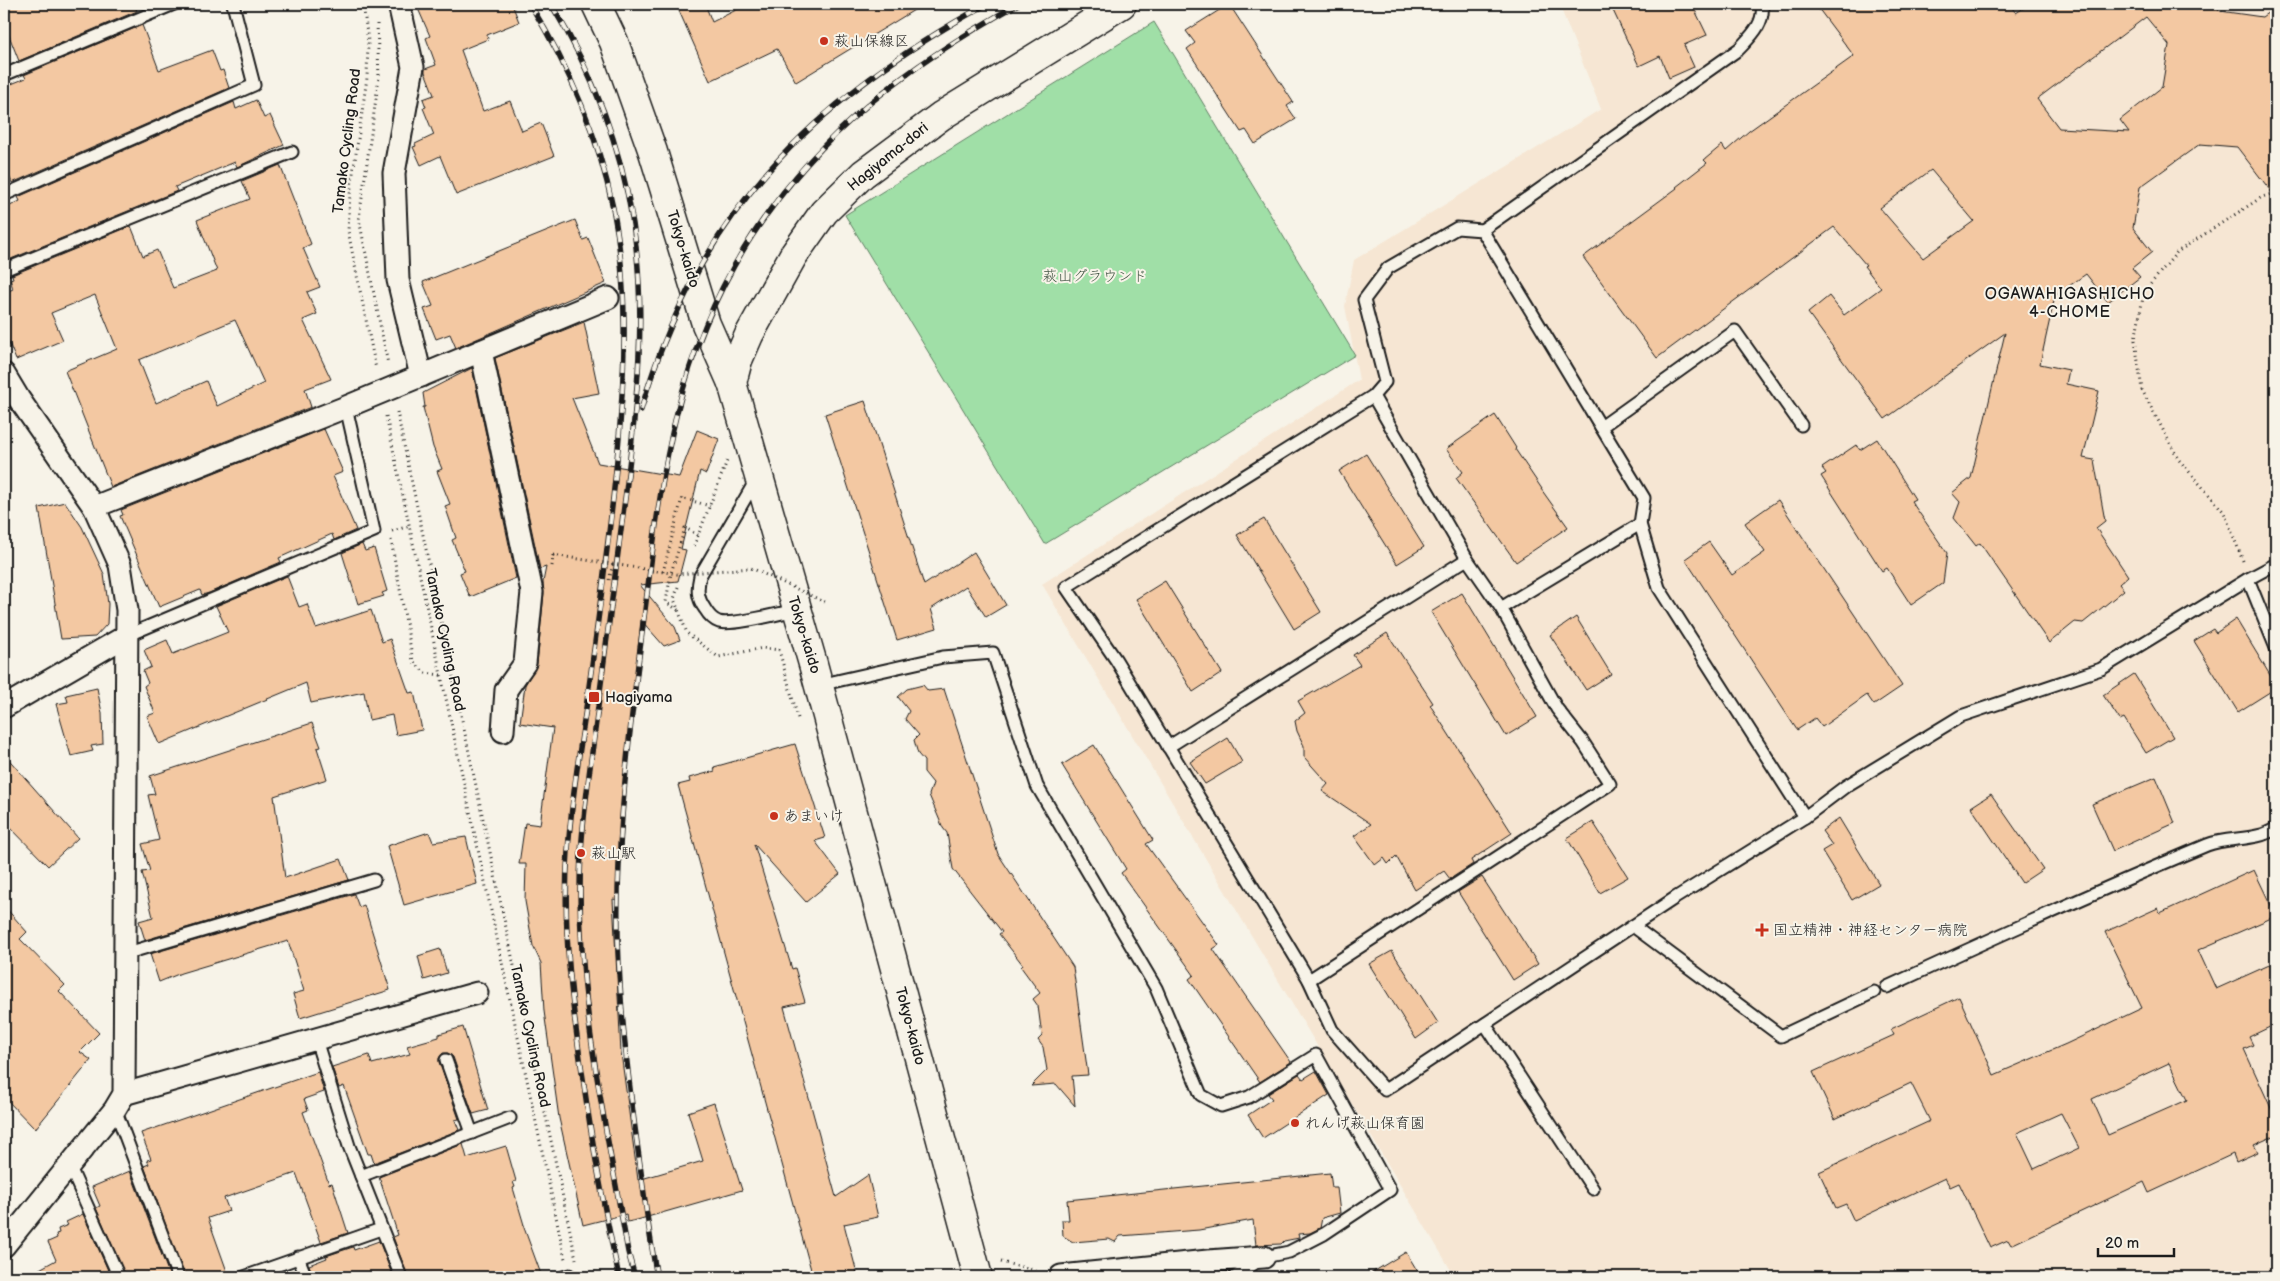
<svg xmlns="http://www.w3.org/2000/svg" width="2280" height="1281" viewBox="0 0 2280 1281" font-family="'Balsamiq Sans','Klee One',sans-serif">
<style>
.built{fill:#f6e6d3}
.green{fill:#a0dfa7;stroke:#5e7e62}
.building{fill:#f3c8a2;stroke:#1c1c1c;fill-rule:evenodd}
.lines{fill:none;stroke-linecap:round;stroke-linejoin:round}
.lane-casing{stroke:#1c1c1c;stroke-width:15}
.street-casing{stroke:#1c1c1c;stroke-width:25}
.secondary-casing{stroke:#1c1c1c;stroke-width:31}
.path{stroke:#1c1c1c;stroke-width:3;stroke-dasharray:1 4;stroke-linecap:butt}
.lane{stroke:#f7f3e8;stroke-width:11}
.street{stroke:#f7f3e8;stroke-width:21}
.secondary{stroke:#f7f3e8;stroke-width:28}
.rail-casing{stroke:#1c1c1c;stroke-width:5.5}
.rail{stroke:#f7f3e8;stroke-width:4;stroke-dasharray:11;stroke-linecap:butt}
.path-bridge{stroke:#1c1c1c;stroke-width:3;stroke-dasharray:1 4;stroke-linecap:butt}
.poi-dot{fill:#c8321e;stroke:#f7f3e8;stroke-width:2}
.labels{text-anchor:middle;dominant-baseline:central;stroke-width:4;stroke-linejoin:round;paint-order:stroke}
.poi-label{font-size:15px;fill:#1c1c1c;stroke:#f7f3e8;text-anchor:start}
.street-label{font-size:15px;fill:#1c1c1c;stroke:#f7f3e8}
.park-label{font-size:15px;fill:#445646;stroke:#f7f3e8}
.neighbourhood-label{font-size:16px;letter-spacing:1px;fill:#1c1c1c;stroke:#f7f3e8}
</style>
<rect width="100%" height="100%" fill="#f7f3e8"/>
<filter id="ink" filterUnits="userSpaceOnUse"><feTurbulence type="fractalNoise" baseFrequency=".02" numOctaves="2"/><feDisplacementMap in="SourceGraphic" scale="10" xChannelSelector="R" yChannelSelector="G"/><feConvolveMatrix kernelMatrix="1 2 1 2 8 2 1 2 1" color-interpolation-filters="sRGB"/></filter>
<g filter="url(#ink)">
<path class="built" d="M1559,4h717v1273h-821l-413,-693 317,-204 -14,-74 9,-46 247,-151z"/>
<path class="green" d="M1154,22l201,333 -310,189 -200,-329z"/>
<g class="building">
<path d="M4,4h130l3,7 -118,50 -15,-38z"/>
<path d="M416,4h96l7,18 -32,13 1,4 -27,11 22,61 27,-10 12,30 19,-8 13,33 -98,39 -16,-39 -19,9 -8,-18 3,-1 -1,-2 19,-9 -11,-27 3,-1 -3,-8 11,-4 -9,-23v-3l11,-4 -10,-27 4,-2z"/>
<path d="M676,4h29l7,18 36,-18h176l-128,78 -19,-33 -67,32z"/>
<path d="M1229,4l64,98 -6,4 9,13 -41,25 -9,-14 -5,2 -54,-83 8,-6 -9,-12z"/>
<path d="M1610,4h82l15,31 -23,10 10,22 -25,11 -9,-22 -21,10z"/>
<path d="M1815,4h194l7,9 14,-9h184l6,7 42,6 14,-10v191l-39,-51 -37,-3 -60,43 -7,41 19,24 -20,16 8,9 -32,25 -22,-28 -31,22 -15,68 29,6 -3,14 33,7 -16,67 11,2 11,61 -9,7 32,48 -9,8 5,6 -41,33 -8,-1 -26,21 -69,-100 -4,3 -22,-28 6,-16 -8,-9 19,-15 34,-145 -120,86 -77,-106 21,-17 15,19 37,-27 -17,-22 2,-1 -32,-38 -177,131 -74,-101 94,-69 -1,-1 31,-24 -3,-3 18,-15 4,6 23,-20 105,-75zM2146,17l23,28 -7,42 -42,33 9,12 -70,-4 -22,-29zM1931,170l43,51 -51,37 -43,-50z"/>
<path d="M142,25l17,45 53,-20 8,21 3,-1 6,18 -217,95 -8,-19v-77l22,-9 -2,-3z"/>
<path d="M256,100l8,18 6,-3 14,30 -47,22 -2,-5 -60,25 2,4 -171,70 -2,-7v-45l16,-8 -2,-4 216,-95 2,7z"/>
<path d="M280,165l31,79 -8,4 17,39 -13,5 10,22 -14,6 28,59 -26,10 6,18 -200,80 -46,-116 52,-22 -22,-54 -44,18 12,27 -47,20 -12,-29v-38l9,-4 -3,-10 3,-1 -1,-3 119,-49 12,30 14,-6 16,38 44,-17 -20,-51 53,-21 -8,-18zM235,320l29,63 -47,23 -11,-25 -50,22 -17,-43z"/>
<path d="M575,220l8,20 5,-2 18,45 -150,65 -6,-14 -14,5 -12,-30 9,-3 -10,-24z"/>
<path d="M584,322l15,71 -27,5 26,65 81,14 18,-47 22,9 -13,35 -6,-3 -19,78 5,1 -8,31 -38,4 35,42 5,13 -16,6 -23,-26 -19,182 -3,98 -6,-1 8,154 17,127 65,-19 -15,-49 26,-9 28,87 -105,30 -10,2 -1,-8 -43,11 -24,-107 -15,-107 -3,-48 -8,-17 -8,-45 1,-37h-7l6,-41 15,2 13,-97 -33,-5 5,-38 12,-21 7,-71 -1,-11 3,-15 -6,2 -45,-211z"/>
<path d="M472,368l44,210 -46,19 -10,-24 5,-2 -13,-31 4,-2 -11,-32 5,-2 -13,-33 5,-2 -9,-22 -10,-40h2l-2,-14z"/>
<path d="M865,401l59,184 50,-33 32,53 -20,12 -20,-31 -35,23 6,19 -40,12 -72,-226z"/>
<path d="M1495,415l21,33 -1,1 27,40h-1l27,38 -52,35 -60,-84 7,-6 -17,-23z"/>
<path d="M324,429l19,43 -10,4 23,54 -22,10 -2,-6 -53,24 2,4 -72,31 -7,2 -2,-5 -41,17 -39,-91 3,-1 -2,-5z"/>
<path d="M1877,439l38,60 -4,2 36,52 -4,30 -32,22 -24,-37 -5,3 -61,-95 5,-3 -4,-5 34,-23 4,5z"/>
<path d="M1366,454l58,93 -27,17 -58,-93z"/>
<path d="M1778,500l124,186 -28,19 -7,-10 -45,32 -7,-9 -18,12 -112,-171 24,-17 23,33 33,-23 -20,-29z"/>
<path d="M65,502l17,25 22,47 4,30 -1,20 -12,13 -34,2 -22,-131z"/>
<path d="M1264,519l57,93 -27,17 -57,-94z"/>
<path d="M362,544l3,7 9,-3 13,43 -5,2 2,3 -26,8 -16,-51z"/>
<path d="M287,576l12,31 8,-3 9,24 55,-18 11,32 8,-3 19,54 5,-1 8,38 -26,5 -4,-20 -23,5 -5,-28 -53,11 -5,-20 -147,61 -12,-28 8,-3 -11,-27 4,-3 -5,-12 8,-4 -7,-17 23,-10 6,14 55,-22 -12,-26z"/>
<path d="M1165,581l57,92 -29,19 -57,-93z"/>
<path d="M1462,593l75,124 -31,19 -75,-124z"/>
<path d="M1576,617l35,57 -25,16 -36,-55z"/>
<path d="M2236,619l40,66v3l-38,24 -44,-71 19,-12 3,4z"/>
<path d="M1387,633l46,70 -3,2 82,128 -41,27 2,4 -23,15 -6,-8 -29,19 -19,-34 -8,8 -4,-6 -9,7 -21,-29 17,-12 -49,-33 6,-7 -24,-27v-11l-7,-15 -2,-10 10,-8 -7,-12 62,-36 -7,-10z"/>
<path d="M2134,674l39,63 -27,16 -22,-35 -4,2 -17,-25z"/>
<path d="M923,685l5,6 16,-2 54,165 75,113 15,108 -16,1 3,30 -19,-22 -25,2 16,-16 -4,-23 -5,-7 4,-4 -4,-30 -5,-7 7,-6 -19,-26 2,-2 -24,-31 3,-2 -49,-63 -6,-36 -4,-5 -14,-33 4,-12 -9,-11v-11l-6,-7 -4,-14 5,-5 -14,-16 4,-8 -11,-14 9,-8z"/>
<path d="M97,688l5,25 1,31 -12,2 2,5 -22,5 -15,-52 12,-2 -2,-7z"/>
<path d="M312,723l9,24 -4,1 10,31 -53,17 11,82 56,-19 8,21 -204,60 -6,-19 14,-4 -11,-45 8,-1 -8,-27 17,-4 -11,-45 7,-1 -5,-18z"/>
<path d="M1228,738l14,24 -37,22 -15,-22z"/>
<path d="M795,744l30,94 -10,3 25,33 -34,28 -52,-58 38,125 3,-1 10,34 -21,5 52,190 32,-22 10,42 -34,7 14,53h-45l-135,-492 12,-3 -1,-4 26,-7 -1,-4z"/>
<path d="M1094,745l59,95 -7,4 73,101 -6,4 78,113 -31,20 -71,-103 5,-4 -73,-102 5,-4 -64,-104z"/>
<path d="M4,754l74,84 -30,28 -44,-45z"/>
<path d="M2156,777l19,46 -62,28 -21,-47z"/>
<path d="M1991,794l52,75 -21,14 -51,-76z"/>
<path d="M1839,818l40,66 -27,16 -30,-49 10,-6 -10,-14z"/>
<path d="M1593,822l35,55 -28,16 -33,-55z"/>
<path d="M429,832l4,10 33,-5 11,47 -73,21 -17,-59z"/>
<path d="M2254,870l22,46 -78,34 18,39 60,-27v62l-27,13 4,8 -9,4 32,70v16l-22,10 4,7 -22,10 -3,-8 -84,39 -5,-11 -133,63 -3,-5 -18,8 -31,-65 -9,4 -5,-9 -91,43 -8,-17 -10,4 -17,-36 111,-51 -19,-38 -76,36 -22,-47 81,-37 -3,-6 68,-32 35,78 72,-31 76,-36 -37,-76 53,-24 2,5zM2169,1063l18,37 -79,35 -16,-36zM2061,1113l18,35 -45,21 -17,-36z"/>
<path d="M1482,877l56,87 -25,16 -55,-88z"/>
<path d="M354,894l5,13 5,-2 26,85 -90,28 -7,-24 11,-3 -16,-50 -107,32 -22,9 -9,-28z"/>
<path d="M4,906l23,26 -7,7 45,46 -6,6 40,42 -19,19 11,8 -56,69 -31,-32z"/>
<path d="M440,949l7,24 -23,7 -6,-24z"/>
<path d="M1392,951l46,72 -22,16 -47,-75z"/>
<path d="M463,1027l25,83 -15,4 -20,-57 -5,-4h-5l-4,5v4l20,57 -4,1 4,10 -85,33 -3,-9h-3l-24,-68 -5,2 -7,-21 37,-12 3,9 38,-10 -3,-8 32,-9v-3z"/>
<path d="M1316,1071l13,24 -66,43 -15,-23 24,-16 -4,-5 31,-20 4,5z"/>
<path d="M318,1072l6,20 -20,7 4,11 -5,2 26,72 3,-1 16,50 -27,9 -25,-69 -72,25 5,13 -21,7 21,59h-44l-41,-111 5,-2 -2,-4 4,-1 -10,-26z"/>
<path d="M463,1144l4,14 39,-12 10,35 -3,1 2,5 -2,1 11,37h-1l19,52h-134l-15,-40 5,-2 -19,-58z"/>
<path d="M130,1171l40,106h-44l-30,-69 4,-2 -8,-19z"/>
<path d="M1330,1173l2,15h5l3,25 -18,5 -2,10 -10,5 -12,1 1,4 -15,3 -3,3 -25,1 -3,-25 -54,10 -79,6 -5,6 -6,-3 -36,3 -10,-6 -1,-16h7l-2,-20z"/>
<path d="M83,1214l28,63h-86l31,-17 -8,-18 9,-4 -1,-4 3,-1 -1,-4 10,-4 -2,-3z"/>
<path d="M379,1241l14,36h-80l-4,-12 18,-7 -1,-2 27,-9 1,3z"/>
<path d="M1406,1252l15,25h-56z"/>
</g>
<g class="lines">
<g class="lane-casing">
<g id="lane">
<path d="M1762,4c3,20 -11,32 -23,45l-257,181 -25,-2 -69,40 -24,32 21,82 -12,14 -307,191 50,73 193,320 23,50 53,60 290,-192 130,-81 41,-31 115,-70 140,-47 147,-90 28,-15"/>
<path d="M4,75l170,-71"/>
<path d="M4,195l250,-110 -21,-81"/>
<path d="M1482,230l119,197 134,-96 66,94"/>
<path d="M4,270l288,-118"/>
<path d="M1373,396l94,163"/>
<path d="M756,480l-56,96c-3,13 -3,22 5,33 3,5 8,11 14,13 14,4 61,-9 77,-12"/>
<path d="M1640,524l19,64 146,229"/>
<path d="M2248,579l28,69"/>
<path d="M1501,608l139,-84 4,-26 -43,-71"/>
<path d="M126,636l248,-105 -28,-124"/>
<path d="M819,685l124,-28 50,-4 44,133 119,202 45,107 20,11 28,-9 67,-42 74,135 -66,44 -35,18 -25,5 -29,20"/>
<path d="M1168,747l299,-188 34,49 56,101 26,33 27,42 -301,196"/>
<path d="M1633,926l148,110 93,-44"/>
<path d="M124,954l250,-74"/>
<path d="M1887,987c106,-49 212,-97 320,-142 21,-9 50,-3 69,-17"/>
<path d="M1485,1024l108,165"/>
<path d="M316,1040l33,106 52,131"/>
<path d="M446,1060l26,73"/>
<path d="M115,1109l63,168"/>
<path d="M69,1165l50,112"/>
<path d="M361,1176l149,-58"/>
<path d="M298,1257l8,20"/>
<path d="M244,1277l137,-48"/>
<path d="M563,1277l6,-2"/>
</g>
</g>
<g class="street-casing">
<g id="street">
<path d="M399,4l14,63 -19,106 4,107 23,96"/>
<path d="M481,351l51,241 -7,71 -19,27 -3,41"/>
<path d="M4,374l15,25 75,108 26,58 7,45 -3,484 -9,15 -111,137"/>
<path d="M94,507l252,-100 262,-109"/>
<path d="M4,707l122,-71"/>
<path d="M124,1094l353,-101"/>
<path d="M1061,1276l147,-15 56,-4"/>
</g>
</g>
<g class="secondary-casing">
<g id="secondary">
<path d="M596,4l18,38 39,110 53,172 26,59 81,281 165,613"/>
<path d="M732,383l6,-23 11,-25 44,-79 31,-44 39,-38 78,-58 181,-112"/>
</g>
</g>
<g class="path">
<path d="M363,4l5,37 -1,37 -17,116 -2,37 28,138"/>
<path d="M377,24l2,53 -20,142 29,145"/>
<path d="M397,412l179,847"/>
<path d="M386,416l179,843"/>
<path d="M392,531l18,-5"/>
<path d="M391,540l22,121 12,12 16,2"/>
<path d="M694,546l33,-85"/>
<path d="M2243,561l-19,-49 -45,-52 -37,-70 -7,-50 9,-48 33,-40 85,-55 14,-4"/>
<path d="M552,566l1,-11"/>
<path d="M663,572l19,-74 28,8"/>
<path d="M609,580l4,-16"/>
<path d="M678,587l-4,12 13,34 31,24 45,-9 16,2 20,72"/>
<path d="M678,610l-12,-8 5,-29 14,-45 13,7"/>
<path d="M1001,1262l37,9"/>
</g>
<use href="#lane" class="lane"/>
<use href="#street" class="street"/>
<use href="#secondary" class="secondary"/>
<g class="rail-casing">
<g id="rail">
<path d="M530,4c39,63 68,131 83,204 16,80 12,161 5,241 -8,87 -20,173 -32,259 -7,47 -15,95 -18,143 -6,78 4,156 16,234 9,64 21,128 35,192"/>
<path d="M551,4c41,67 70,142 82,220 14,89 4,178 -7,267 -9,72 -19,144 -28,216 -6,48 -14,97 -17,146 -7,135 24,267 47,399l7,25"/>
<path d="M641,410c56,-195 171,-310 346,-406"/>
<path d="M657,1277c-8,-42 -13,-84 -19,-127 -13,-94 -24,-189 -19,-285 4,-85 15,-170 26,-255 17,-137 30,-255 107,-374 70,-107 156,-170 266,-232"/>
</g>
</g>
<use href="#rail" class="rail"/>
<path class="path-bridge" d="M553,555l124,19 74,-6 74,34"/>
</g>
</g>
<g class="poi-dot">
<circle cx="824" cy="41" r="5"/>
<rect x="588" y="691" width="12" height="12" rx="2.5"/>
<circle cx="774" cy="816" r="5"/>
<circle cx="581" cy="853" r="5"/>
<path d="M1759.5 922.5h5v5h5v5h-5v5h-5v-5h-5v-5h5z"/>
<circle cx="1295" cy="1123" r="5"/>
</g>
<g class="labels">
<g class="poi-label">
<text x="834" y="41">萩山保線区</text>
<text x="605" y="697">Hagiyama</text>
<text x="784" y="816">あまいけ</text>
<text x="591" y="853">萩山駅</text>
<text x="1773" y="930">国立精神・神経センター病院</text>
<text x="1305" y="1123">れんげ萩山保育園</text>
</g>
<g class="street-label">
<text transform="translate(347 141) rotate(-83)">Tamako Cycling Road</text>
<text transform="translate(888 157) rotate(-39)">Hagiyama-dori</text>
<text transform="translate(683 249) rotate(73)">Tokyo-kaido</text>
<text transform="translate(804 635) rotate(73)">Tokyo-kaido</text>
<text transform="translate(445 640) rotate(78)">Tamako Cycling Road</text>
<text transform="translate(910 1026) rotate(75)">Tokyo-kaido</text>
<text transform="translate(530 1036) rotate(78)">Tamako Cycling Road</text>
</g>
<g class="park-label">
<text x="1095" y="276">萩山グラウンド</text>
</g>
<g class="neighbourhood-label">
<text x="2070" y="294">OGAWAHIGASHICHO<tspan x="2070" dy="18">4-CHOME</tspan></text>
</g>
</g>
<rect width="2280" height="1281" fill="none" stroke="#f7f3e8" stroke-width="20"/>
<rect x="10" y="10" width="2260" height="1261" fill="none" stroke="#1c1c1c" stroke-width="2" filter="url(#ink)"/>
<path d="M2098 1248v8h76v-8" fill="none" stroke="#1c1c1c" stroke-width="2.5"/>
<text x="2105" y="1248" font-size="15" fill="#1c1c1c" stroke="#f7f3e8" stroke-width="4" paint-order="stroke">20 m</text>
</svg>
